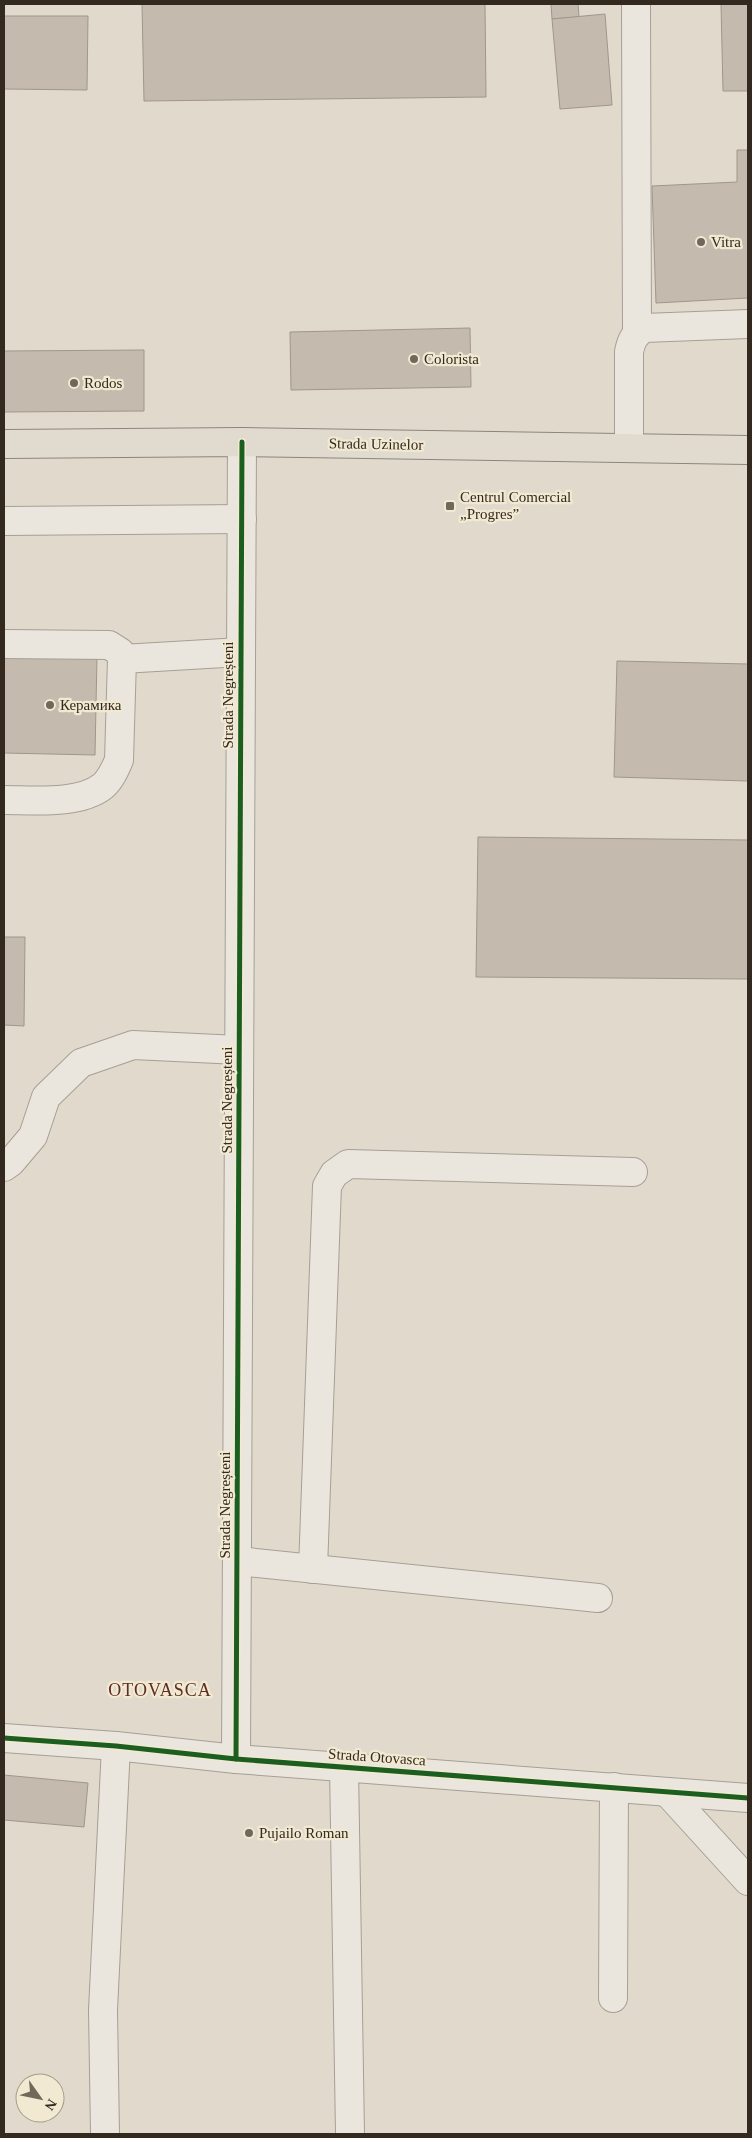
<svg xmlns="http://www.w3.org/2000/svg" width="752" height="2138" viewBox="0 0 752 2138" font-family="'Times New Roman',serif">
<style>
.building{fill:#c4baad;stroke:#a1968c}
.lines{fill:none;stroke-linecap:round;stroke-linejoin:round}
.minor-casing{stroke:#a69f95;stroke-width:30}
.major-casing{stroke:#8c857c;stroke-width:30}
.minor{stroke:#eae6dd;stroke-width:28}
.major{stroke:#e1dbcf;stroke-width:28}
.cycleway-casing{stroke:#f2e9d2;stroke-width:8}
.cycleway{stroke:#1b5e20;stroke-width:5}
.poi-dot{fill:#71675b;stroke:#f2e9d2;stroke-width:2}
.labels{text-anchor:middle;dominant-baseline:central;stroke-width:4.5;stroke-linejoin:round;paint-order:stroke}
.poi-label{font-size:15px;fill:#34291e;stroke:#f2e9d2;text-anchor:start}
.street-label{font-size:15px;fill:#34291e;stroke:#f2e9d2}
.quarter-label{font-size:18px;letter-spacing:1px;fill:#5d2e21;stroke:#f2e9d2}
</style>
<rect width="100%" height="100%" fill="#e1dacc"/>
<g class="building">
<path d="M142,4h343l1,93 -342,4z"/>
<path d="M551,4h27l1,13 -27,2z"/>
<path d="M721,4h27v87h-25z"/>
<path d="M605,14l7,91 -52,4 -8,-90z"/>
<path d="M4,16h84l-1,74 -83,-1z"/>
<path d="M737,150h11v148l-92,5 -4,-117 85,-4z"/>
<path d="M470,328l1,59 -180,3 -1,-58z"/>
<path d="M144,350v61l-140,1v-61z"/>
<path d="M4,654l93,2 -2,99 -91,-2z"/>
<path d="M617,661l131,3v117l-134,-4z"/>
<path d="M478,837l270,3v139l-272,-2z"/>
<path d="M4,937h21l-1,89 -20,-1z"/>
<path d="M4,1775l84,8 -4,44 -80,-7z"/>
</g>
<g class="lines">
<g class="minor-casing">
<g id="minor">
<path d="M636,4l1,329"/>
<path d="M629,448v-96c2,-11 5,-17 15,-24l104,-4"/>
<path d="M4,521l238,-2"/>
<path d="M4,644l105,1 11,7 2,7 -3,101c-4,9 -8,19 -16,26 -24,19 -70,14 -99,14"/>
<path d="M122,659l119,-7"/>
<path d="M4,1167l7,-5 22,-26 13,-39 35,-34 52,-18 106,5"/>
<path d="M237,1561l361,37"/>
<path d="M313,1569l14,-383 7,-12 14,-10 285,8"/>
<path d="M4,1738l112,8 120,13 512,39"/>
<path d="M236,1759l6,-1317"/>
<path d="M344,1767l6,367"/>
<path d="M667,1792l81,89"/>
<path d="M613,1998l1,-211"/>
<path d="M105,2134l-2,-124 13,-264"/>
</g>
</g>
<g class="major-casing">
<path id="major" d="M4,444l238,-2 506,8"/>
</g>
<use href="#minor" class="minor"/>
<use href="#major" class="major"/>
<g class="cycleway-casing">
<g id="cycleway">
<path d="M4,1738l112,8 120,13 512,39"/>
<path d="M236,1759l6,-1317"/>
</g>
</g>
<use href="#cycleway" class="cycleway"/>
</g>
<g class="poi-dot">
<circle cx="701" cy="242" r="5"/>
<circle cx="414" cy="359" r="5"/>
<circle cx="74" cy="383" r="5"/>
<rect x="445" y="501" width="10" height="10" rx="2.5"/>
<circle cx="50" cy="705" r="5"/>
<circle cx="249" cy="1833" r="5"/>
</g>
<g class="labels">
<g class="poi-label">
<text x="711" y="242">Vitra</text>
<text x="424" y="359">Colorista</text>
<text x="84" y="383">Rodos</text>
<text x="460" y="497">Centrul Comercial<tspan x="460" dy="17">„Progres”</tspan></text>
<text x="60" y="705">Керамика</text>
<text x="259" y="1833">Pujailo Roman</text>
</g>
<g class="street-label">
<text transform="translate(376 444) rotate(1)">Strada Uzinelor</text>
<text transform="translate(228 695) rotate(-90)">Strada Negreșteni</text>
<text transform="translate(227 1100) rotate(-90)">Strada Negreșteni</text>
<text transform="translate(225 1505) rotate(-90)">Strada Negreșteni</text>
<text transform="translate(377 1757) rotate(4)">Strada Otovasca</text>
</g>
<g class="quarter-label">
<text x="160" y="1690">OTOVASCA</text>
</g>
</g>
<rect width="752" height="2138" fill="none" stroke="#34291e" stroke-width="10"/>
<g transform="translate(40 2098) rotate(123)"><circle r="24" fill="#f2e9d2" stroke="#a69c8a"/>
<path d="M0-4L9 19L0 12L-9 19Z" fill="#71675b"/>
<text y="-8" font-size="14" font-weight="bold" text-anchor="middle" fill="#34291e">N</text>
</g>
</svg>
